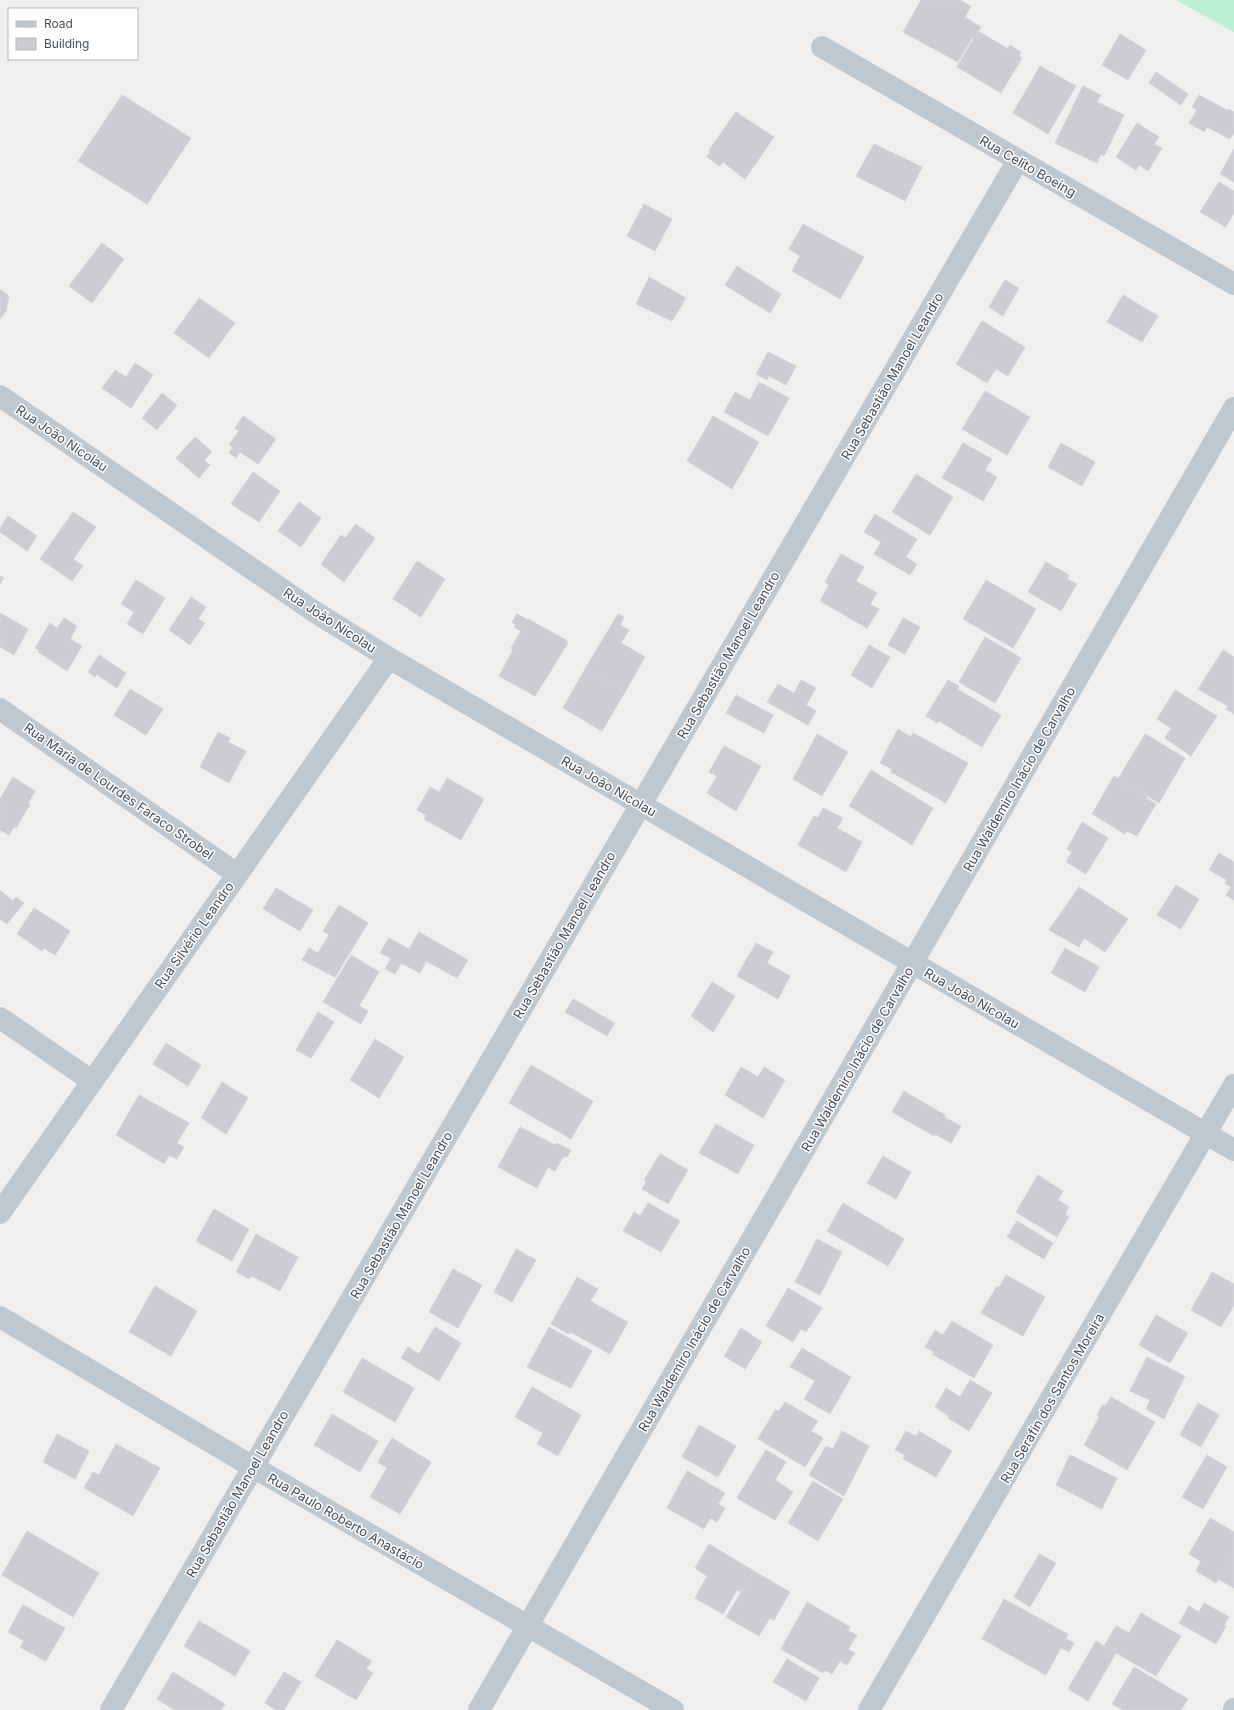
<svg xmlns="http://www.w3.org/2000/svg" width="1234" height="1710" viewBox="0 0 1234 1710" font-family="Inter,sans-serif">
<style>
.green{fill:#bbf0d3}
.building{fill:#cbcdd3;stroke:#d2d4da}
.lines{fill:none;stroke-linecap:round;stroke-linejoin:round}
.minor{stroke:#bec8d1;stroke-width:22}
.labels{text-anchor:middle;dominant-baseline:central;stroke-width:3;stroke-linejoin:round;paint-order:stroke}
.street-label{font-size:13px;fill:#46505c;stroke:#fff}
</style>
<rect width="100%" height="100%" fill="#f1eeee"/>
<path class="green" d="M1176,0h58v32z"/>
<g class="building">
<path d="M921,0h39l11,6 -6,11 16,10 -8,12 -1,-1 -14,24 -55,-30z"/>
<path d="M978,31l30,18 2,-4 11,7 -2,4 3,2 -21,35 -44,-26z"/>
<path d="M1120,34l26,16 -18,30 -26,-15z"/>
<path d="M1040,66l36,20 -28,48 -35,-21z"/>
<path d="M1156,72l32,22 -7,11 -32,-22z"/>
<path d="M1083,86l18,9 -4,7 27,13 -20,41 -3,-2 -4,9 -42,-20z"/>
<path d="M122,95l69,43 -44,66 -69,-43z"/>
<path d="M1199,95l28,15 1,-1 6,3v21l-4,6 -23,-12 -3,5 -15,-9 8,-13 -5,-3z"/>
<path d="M736,112l38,25 -29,42 -22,-17 -3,4 -13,-9 3,-5 -1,-2z"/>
<path d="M1137,123l22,14 -5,7 8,4 -14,23 -9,-6 -3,5 -20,-13z"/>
<path d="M874,144l48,23 -17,34 -49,-25z"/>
<path d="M1234,149v33l-14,-8z"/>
<path d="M1219,182l15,9v22l-8,14 -26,-15z"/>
<path d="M644,204l28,15 -17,32 -28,-15z"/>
<path d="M803,224l61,33 -24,42 -48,-28 8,-15 -11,-7z"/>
<path d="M102,243l22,16 -32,44 -23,-17z"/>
<path d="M737,266l44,28 -11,19 -45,-28z"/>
<path d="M649,277l37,21 -14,23 -36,-17z"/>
<path d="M1005,280l14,8 -16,28 -14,-9z"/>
<path d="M0,289l9,7 -3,15 -6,8z"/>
<path d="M1123,295l35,21 -16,26 -35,-20z"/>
<path d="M199,298l36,25 -26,35 -35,-25z"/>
<path d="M982,321l43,26 -17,29 -12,-7 -3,4 -31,-19z"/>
<path d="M768,352l28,14 -10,19 -17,-9 -2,4 -11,-6z"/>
<path d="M962,354l31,19 -6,10 -31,-19z"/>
<path d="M135,363l18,12 -22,33 -29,-20 13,-18 11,7z"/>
<path d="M759,382l30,16 -21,38 -44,-24 11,-20 15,8z"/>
<path d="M985,391l45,26 -23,38 -45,-26z"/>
<path d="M162,393l15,12 -20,25 -15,-12z"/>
<path d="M243,416l33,23 -18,25 -18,-12 -4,6 -7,-5 4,-6 -4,-2 10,-14 -4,-3z"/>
<path d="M713,416l46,26 -27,47 -45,-28z"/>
<path d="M195,437l17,15 -8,8 6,5 -11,13 -23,-20z"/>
<path d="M963,443l29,16 -7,11 12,7 -14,24 -41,-23z"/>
<path d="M1061,443l34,19 -13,24 -34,-19z"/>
<path d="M253,472l27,19 -21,31 -28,-18z"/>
<path d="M916,474l37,23 -23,38 -38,-23z"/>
<path d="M299,502l22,16 -20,29 -23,-16z"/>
<path d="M73,512l23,15 -23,32 10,7 -11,15 -32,-22z"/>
<path d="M875,514l42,25 -11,18 11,7 -7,11 -36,-21 7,-12 -17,-10z"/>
<path d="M8,516l29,20 -10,15 -27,-19v-4z"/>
<path d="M356,524l19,14 -31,44 -23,-18 20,-29 4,3z"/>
<path d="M841,554l23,13 -8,14 21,12 -7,11 9,5 -12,19 -47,-27 9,-16 -4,-3z"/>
<path d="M417,561l28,18 -24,38 -28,-18z"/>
<path d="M1046,562l23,13 -2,4 10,5 -16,27 -33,-19z"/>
<path d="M0,576l4,2 -4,6z"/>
<path d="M136,580l29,18 -22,36 -16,-10 7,-12 -13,-8z"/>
<path d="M986,580l50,29 -23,39 -50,-29z"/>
<path d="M191,597l15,10 -8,12 7,4 -15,22 -21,-15z"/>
<path d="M0,613l28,16 -14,26 -14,-8z"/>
<path d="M517,614l11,6v-1l38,21 2,3 -33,53 -36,-20 14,-26 -2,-2 10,-17 -7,-4 2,-2 -4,-3z"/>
<path d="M618,614l6,3 -4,8 9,5 -8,13 24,14 -20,35 -40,-23z"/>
<path d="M64,618l13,8 -7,13 12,7 -15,25 -29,-19 1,-2 -4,-2 15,-25 7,5z"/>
<path d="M903,618l17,9 -15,27 -17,-9z"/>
<path d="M985,637l36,21 -26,45 -36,-21z"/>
<path d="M869,645l21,12 -18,31 -21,-13z"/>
<path d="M1223,650l11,7v57l-8,-5 2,-3 -30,-17z"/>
<path d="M99,655l27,18 -9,15 -21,-14 -1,3 -7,-5z"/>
<path d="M585,669l40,23 -23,39 -39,-23z"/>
<path d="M801,680l15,8 -10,17 10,6 -8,14 -41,-23 11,-18 16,9z"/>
<path d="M948,680l11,6 -2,3 44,26 -19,32 -43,-26 -2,2 -11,-7z"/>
<path d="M130,689l33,20 -17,26 -32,-20z"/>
<path d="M1175,690l42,26 -26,40 -26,-18 6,-10 -14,-9z"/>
<path d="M736,695l37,20 -9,18 -38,-20z"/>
<path d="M898,729l13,8 2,-4 55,30 -22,40 -55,-31 1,-3 -12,-6z"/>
<path d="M218,732l12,6 -2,4 18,9 -17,32 -29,-16z"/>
<path d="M817,734l31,18 -26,44 -29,-17z"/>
<path d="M1145,734l40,24 -26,45 -41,-24z"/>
<path d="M724,746l37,20 -25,45 -29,-18 10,-17 -8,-4z"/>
<path d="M871,770l62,38 -21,37 -63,-39z"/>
<path d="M1114,776l34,20 -2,2 10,6 -19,32 -10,-5 -2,3 -33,-20z"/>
<path d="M13,777l22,14 -7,12 2,1 -14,24 -2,-1 -5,8 -9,-5v-31z"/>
<path d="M447,778l37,21 -23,41 -37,-21 2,-4 -9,-5 13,-23 9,5z"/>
<path d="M823,808l20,10 -6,10 25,14 -16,30 -48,-27 16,-29 4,2z"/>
<path d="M1082,822l26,16 -22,36 -20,-12 6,-10 -5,-3z"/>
<path d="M1219,853l15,9v38l-8,-5 5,-8 -6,-4 2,-3 -18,-10z"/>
<path d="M1176,885l23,14 -18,30 -24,-14z"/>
<path d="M1079,887l49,32 -23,33 -21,-14 -5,9 -30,-17z"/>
<path d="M276,888l37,22 -13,21 -37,-22z"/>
<path d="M0,890l13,11 3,-4 8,6 -17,21 -7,-5z"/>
<path d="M339,905l29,18 -33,54 -33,-17 7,-12 9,5 11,-18 -6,-4z"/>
<path d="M34,908l36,23 -15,24 -11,-7 -2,3 -25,-17z"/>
<path d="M419,932l49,28 -11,18 -31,-17 -6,12 -19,-10 -6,11 -10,-5 6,-11 -11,-5 9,-15 20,11z"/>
<path d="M756,943l17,9 -6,11 23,13 -12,23 -41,-23z"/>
<path d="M1065,948l34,19 -14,25 -34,-19z"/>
<path d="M351,955l28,17 -20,34 9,5 -7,13 -38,-22z"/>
<path d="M712,982l23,14 -22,36 -22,-16z"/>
<path d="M573,999l42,24 -8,13 -42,-24z"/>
<path d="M318,1012l16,10 -23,36 -15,-8z"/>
<path d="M375,1039l29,18 -25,41 -29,-18z"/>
<path d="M166,1043l35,22 -13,21 -35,-22z"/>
<path d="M531,1065l62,36 -22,38 -62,-36z"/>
<path d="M741,1067l17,10 6,-10 21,13 -22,38 -38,-23z"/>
<path d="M222,1082l26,16 -22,36 -25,-16z"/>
<path d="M904,1091l41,24 -1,2 17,9 -10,17 -16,-9 -1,2 -42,-24z"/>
<path d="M139,1095l50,28 -12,20 7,4 -7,12 -8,-4 -5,9 -48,-29z"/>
<path d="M716,1124l38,21 -16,29 -39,-21z"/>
<path d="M520,1127l35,18 1,-2 15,7 -4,7 -3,-1 -9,15 -7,-4 -11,21 -39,-21z"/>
<path d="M660,1154l28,16 -20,34 -26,-15 4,-7 -2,-2z"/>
<path d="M883,1156l28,16 -15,27 -29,-16z"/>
<path d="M1038,1175l25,16 -5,9 11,7 -4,7 4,3 -12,20 -41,-25z"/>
<path d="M648,1203l32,18 -19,31 -38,-21 11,-19 6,4z"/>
<path d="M843,1203l61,36 -16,27 -61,-35z"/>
<path d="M214,1209l35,20 -17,32 -36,-20z"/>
<path d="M1017,1221l36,22 -9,16 -37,-22z"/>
<path d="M256,1234l42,23 -18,34 -28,-15 -3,3 -13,-7z"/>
<path d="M817,1239l25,13 -22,43 -25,-13z"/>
<path d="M516,1249l20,11 -24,42 -18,-10z"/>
<path d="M453,1269l29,16 -24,43 -29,-16z"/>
<path d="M1212,1272l22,12v21l-13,22 -30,-17z"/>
<path d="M1006,1275l39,22 -22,39 -42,-23 16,-27 2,2z"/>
<path d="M577,1277l21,12 -8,12 38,21 -18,32 -40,-22 -1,2 -18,-10z"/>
<path d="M155,1286l42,25 -26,45 -42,-24z"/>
<path d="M788,1288l34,20 -16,24 -5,-3 -8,13 -27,-16z"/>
<path d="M1156,1315l32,18 -18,30 -31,-18z"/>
<path d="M952,1321l41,24 -19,33 -42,-24 2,-2 -9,-5 10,-17 8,5z"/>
<path d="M435,1327l26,16 -22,38 -38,-23 7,-11 11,7z"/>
<path d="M549,1327l43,24 -21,37 -44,-21z"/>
<path d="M741,1328l21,14 -17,27 -21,-13z"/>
<path d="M802,1348l49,29 -21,37 -26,-15 11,-18 -25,-14z"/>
<path d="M1147,1357l38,19 -21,43 -18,-10 4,-9 -20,-9z"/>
<path d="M362,1358l52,30 -19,34 -52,-30z"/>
<path d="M970,1380l22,13 -23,38 -21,-13 1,-2 -14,-9 11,-19 14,9z"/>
<path d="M532,1387l49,28 -23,41 -21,-12 6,-11 -28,-16z"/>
<path d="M1111,1397l44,25 -28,48 -43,-25 15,-28 -2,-2 5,-10h4z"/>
<path d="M785,1402l33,19 -7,10 12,7 -18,29 -47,-28 17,-29 4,1z"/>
<path d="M1198,1403l21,12 -18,32 -21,-12z"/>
<path d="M332,1414l46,27 -18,31 -46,-27z"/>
<path d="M699,1425l37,21 -18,31 -36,-20z"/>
<path d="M842,1431l27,15 -25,50 -35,-21 17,-29 7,3z"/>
<path d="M906,1431l10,5 3,-5 33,20 -16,26 -33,-18 2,-4 -10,-5z"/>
<path d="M57,1434l32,17 -14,28 -32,-17z"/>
<path d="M392,1438l39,24 -31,52 -30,-17 17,-29 -9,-6z"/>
<path d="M116,1444l44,24 -27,48 -49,-28 9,-16 6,3z"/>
<path d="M766,1450l20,12 -11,18 18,12 -18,28 -38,-22z"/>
<path d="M1070,1455l47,23 -15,31 -46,-24z"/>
<path d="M1207,1455l20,12 -24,42 -21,-12z"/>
<path d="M687,1471l38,22 -7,11 7,4 -8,14 -7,-4 -6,11 -37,-21z"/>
<path d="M813,1481l30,18 -25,42 -30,-18z"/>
<path d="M1210,1518l24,14v21l-18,30 -20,-12 5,-10 -12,-7z"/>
<path d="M27,1531l72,42 -26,44 -71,-42z"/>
<path d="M709,1544l45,27 -13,21 -4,-2 -14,24 -28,-16 12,-22 -12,-8z"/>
<path d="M1234,1553v35l-16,-9z"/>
<path d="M1039,1554l17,9 -26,44 -16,-10z"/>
<path d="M754,1571l36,21 -16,28 -4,-2 -11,18 -33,-19z"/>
<path d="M1004,1599l64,35 -2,5 8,4 -5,9 -8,-4 -15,27 -64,-36z"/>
<path d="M807,1602l43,25 -2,4 9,4 -9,14 7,4 -8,12 -7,-4 -8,13 -7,-4 -2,3 -42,-24z"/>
<path d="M1204,1603l25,14 -5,8 2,1 -10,18 -37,-21 10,-17 10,6z"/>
<path d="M23,1605l42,23 -19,33 -26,-14 4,-6 -16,-9z"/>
<path d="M1141,1613l40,23 -25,40 -52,-30 12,-20 13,7z"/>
<path d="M199,1621l51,30 -15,25 -51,-30z"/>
<path d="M337,1640l35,21 -6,8 7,4 -17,27 -41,-24z"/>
<path d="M1096,1641l20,12 -28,48 -20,-12z"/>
<path d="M787,1659l32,19 -13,23 -33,-19z"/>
<path d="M1134,1667l54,32 -7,11h-58l-11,-6z"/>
<path d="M173,1672l52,32 -4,6h-46l-18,-11z"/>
<path d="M284,1672l17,10 -17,28h-8l-11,-7z"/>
</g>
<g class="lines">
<g class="minor">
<path d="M822,47l412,237"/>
<path d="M0,396l315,216 74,46 845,492"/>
<path d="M0,709l237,165"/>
<path d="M0,1018l92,63"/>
<path d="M0,1213l389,-555"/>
<path d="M0,1317l253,150 420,243"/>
<path d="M111,1710l907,-1550"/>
<path d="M479,1710l755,-1302"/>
<path d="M869,1710l365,-625"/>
<path d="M1234,1710v-1"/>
</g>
</g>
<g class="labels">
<g class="street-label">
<text transform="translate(1028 166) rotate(30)">Rua Celito Boeing</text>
<text transform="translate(892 376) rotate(-60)">Rua Sebastião Manoel Leandro</text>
<text transform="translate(62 438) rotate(34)">Rua João Nicolau</text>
<text transform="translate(330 620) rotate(33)">Rua João Nicolau</text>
<text transform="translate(728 655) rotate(-60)">Rua Sebastião Manoel Leandro</text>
<text transform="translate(1019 779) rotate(-60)">Rua Waldemiro Inácio de Carvalho</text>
<text transform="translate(609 786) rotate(30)">Rua João Nicolau</text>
<text transform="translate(119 791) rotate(35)">Rua Maria de Lourdes Faraco Strobel</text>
<text transform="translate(194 935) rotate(-55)">Rua Silvério Leandro</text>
<text transform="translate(564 935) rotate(-60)">Rua Sebastião Manoel Leandro</text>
<text transform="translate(972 998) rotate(30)">Rua João Nicolau</text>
<text transform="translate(857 1059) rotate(-60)">Rua Waldemiro Inácio de Carvalho</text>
<text transform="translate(401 1215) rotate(-60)">Rua Sebastião Manoel Leandro</text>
<text transform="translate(694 1339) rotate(-60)">Rua Waldemiro Inácio de Carvalho</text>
<text transform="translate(1052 1398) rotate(-60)">Rua Serafin dos Santos Moreira</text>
<text transform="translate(237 1494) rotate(-60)">Rua Sebastião Manoel Leandro</text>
<text transform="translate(346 1521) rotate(30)">Rua Paulo Roberto Anastácio</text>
</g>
</g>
<rect x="8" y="8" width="130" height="52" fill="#ffffff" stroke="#b5b9be"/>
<rect x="16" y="21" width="20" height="6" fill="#bec8d1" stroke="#b5b9be"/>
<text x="44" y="28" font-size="12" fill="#46505c">Road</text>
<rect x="16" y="38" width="20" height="12" fill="#cbcdd3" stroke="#b5b9be"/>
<text x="44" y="48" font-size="12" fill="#46505c">Building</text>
</svg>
